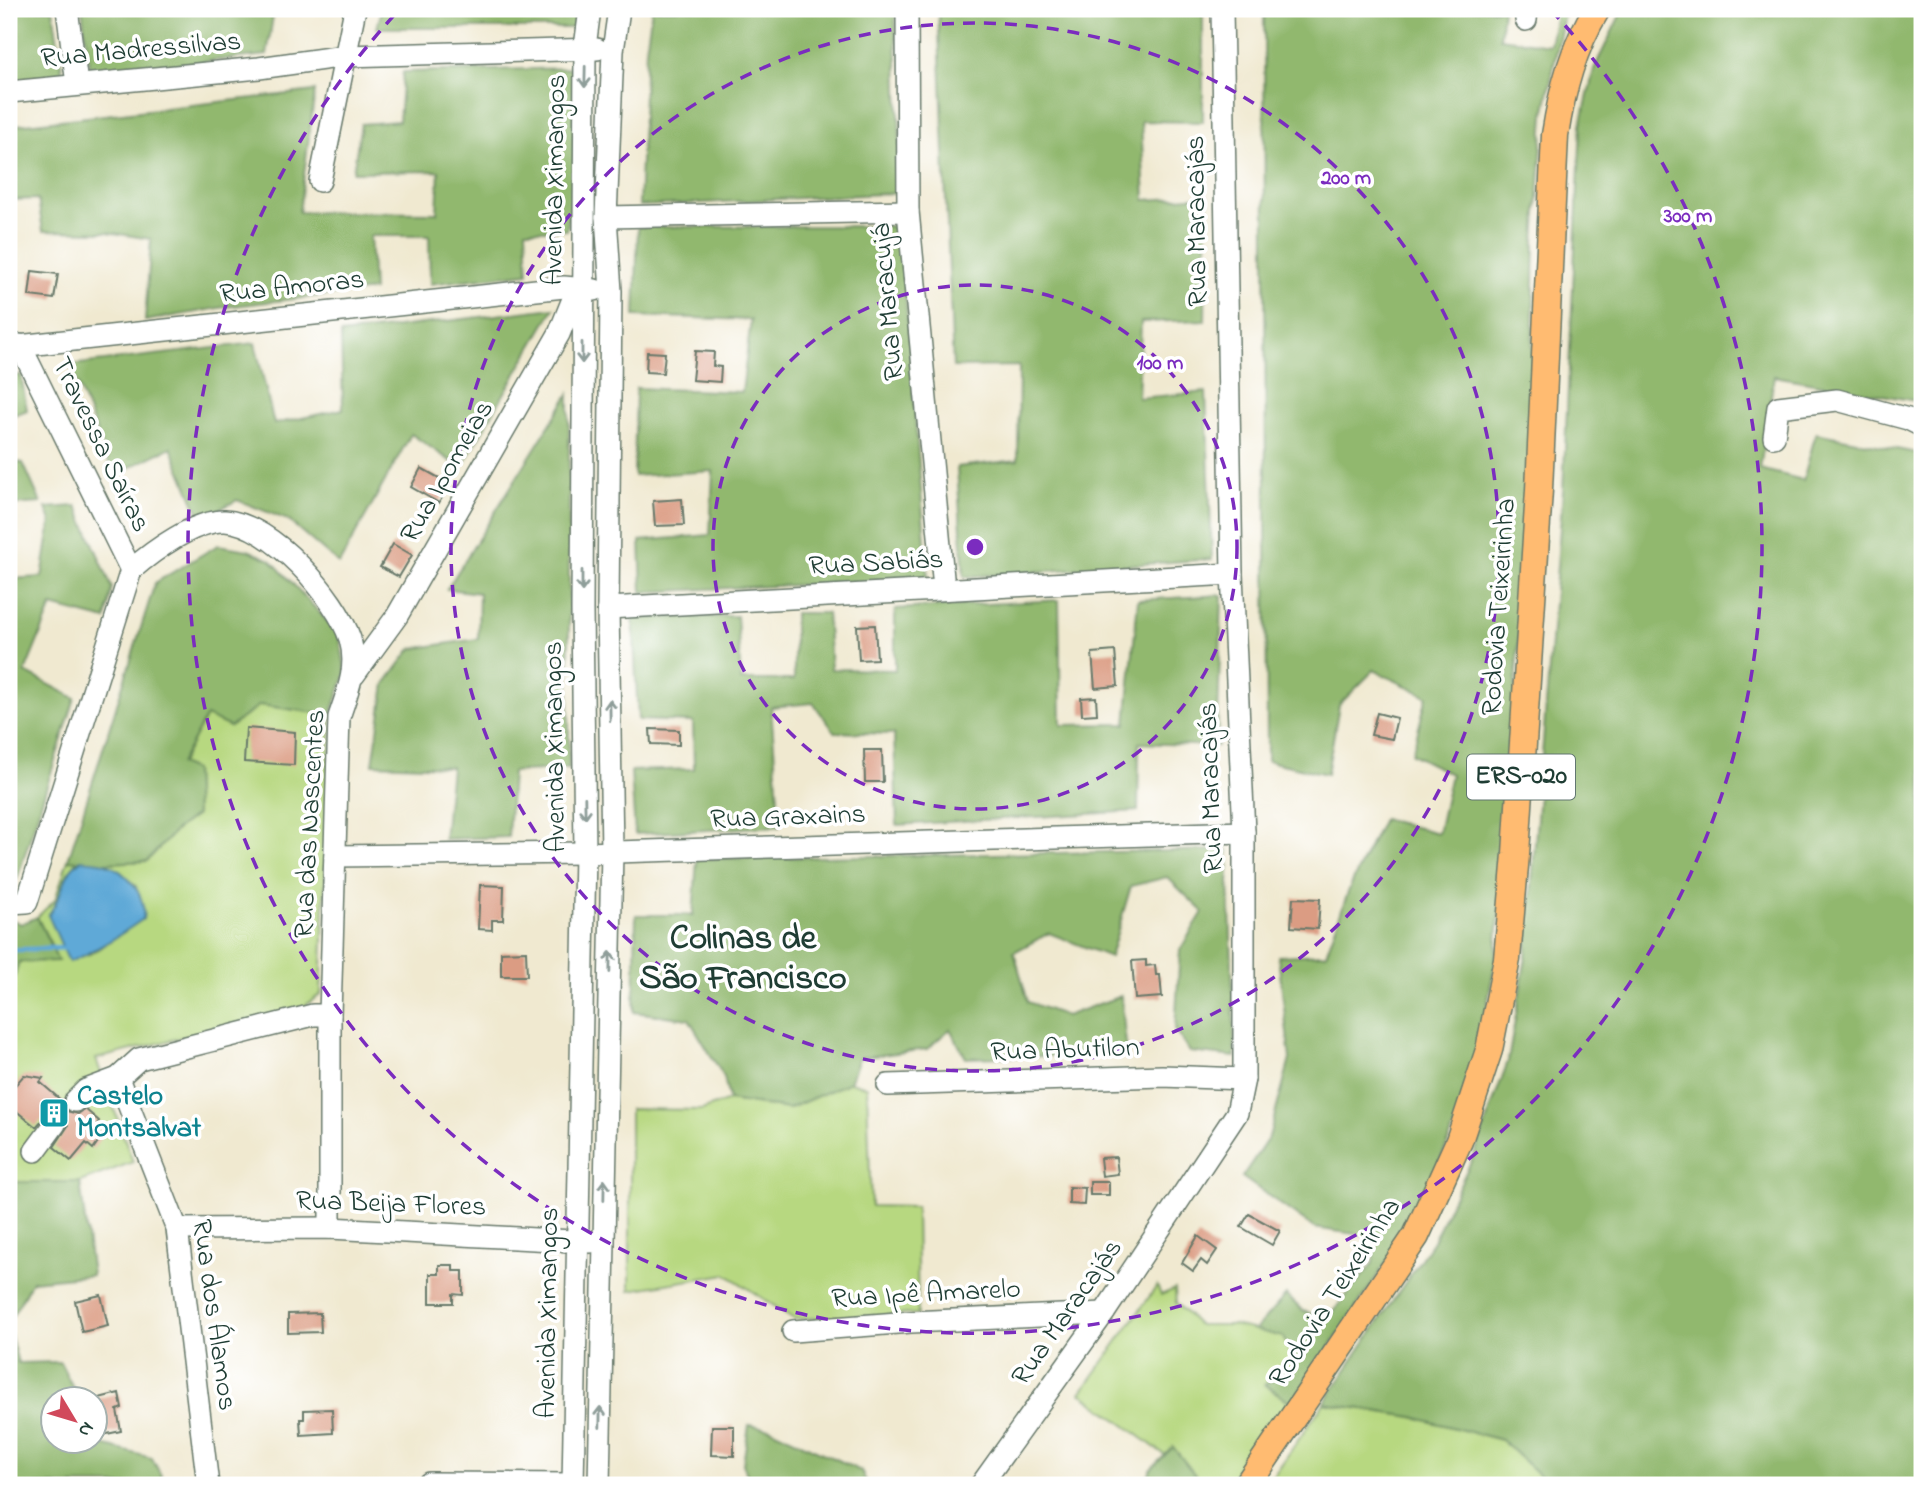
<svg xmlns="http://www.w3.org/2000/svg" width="1931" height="1494" viewBox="0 0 1931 1494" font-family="'Indie Flower',sans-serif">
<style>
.green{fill:#b7d880;stroke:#6b8a5a;stroke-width:2}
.forest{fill:#91b86e;stroke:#587a51;stroke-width:2}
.water{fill:#5fa9d7;stroke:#3f7386;stroke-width:2}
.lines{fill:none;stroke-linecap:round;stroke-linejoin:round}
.stream{stroke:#5fa9d7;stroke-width:5}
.building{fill:#db9c83}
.minor-casing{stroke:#68796b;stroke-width:24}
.major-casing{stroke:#68796b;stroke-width:29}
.minor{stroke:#fff;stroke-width:21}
.major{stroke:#ffbb71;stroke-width:26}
.oneway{stroke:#8f9e9a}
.ring{fill:none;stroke:#7b2cbf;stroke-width:3.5;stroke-dasharray:12 9}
.labels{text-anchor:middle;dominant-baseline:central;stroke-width:7;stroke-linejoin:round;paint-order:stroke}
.shield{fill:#fff;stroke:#627771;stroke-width:2}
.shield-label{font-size:26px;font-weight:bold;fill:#1f3d34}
.street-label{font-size:28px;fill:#1f3d34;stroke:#fff}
.culture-label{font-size:28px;font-weight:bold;fill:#0d838f;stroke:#fff;text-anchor:start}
.district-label{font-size:35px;font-weight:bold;fill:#1f3d34;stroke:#fff}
.centre{fill:#7b2cbf;stroke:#fff;stroke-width:3.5}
.ring-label{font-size:21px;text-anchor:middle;font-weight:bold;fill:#7b2cbf;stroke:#fff;stroke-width:7;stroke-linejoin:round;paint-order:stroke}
</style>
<rect width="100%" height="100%" fill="#fff"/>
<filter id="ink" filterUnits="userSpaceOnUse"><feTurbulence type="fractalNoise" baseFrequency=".0143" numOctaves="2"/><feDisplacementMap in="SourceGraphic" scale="14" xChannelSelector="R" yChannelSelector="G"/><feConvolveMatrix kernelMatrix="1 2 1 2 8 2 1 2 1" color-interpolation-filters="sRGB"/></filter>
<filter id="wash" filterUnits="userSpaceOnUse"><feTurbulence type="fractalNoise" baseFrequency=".00686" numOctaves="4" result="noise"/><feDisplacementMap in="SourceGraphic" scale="28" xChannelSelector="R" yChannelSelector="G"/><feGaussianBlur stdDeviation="1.57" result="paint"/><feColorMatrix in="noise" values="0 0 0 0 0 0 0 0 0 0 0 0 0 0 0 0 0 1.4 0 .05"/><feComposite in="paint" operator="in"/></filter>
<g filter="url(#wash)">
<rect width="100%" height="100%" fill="#f0e9d0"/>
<g class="green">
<path d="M260,705l71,10 -10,279 -18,13 -207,52 37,103 -53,20h-71v-188l9,-32 36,-12 -17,-33 18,-17 13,-40h13c-31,20 -24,72 -12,101l23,-8 51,-34 -7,-33 -31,-23 42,-2 29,-31 20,-15 -2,-45 -14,-5 26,-50 24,12z"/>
<path d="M850,1082l17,5 4,119 45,1 2,107 -124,5 -68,-45 -96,16v-181l72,1 27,-10 59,9z"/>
<path d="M1157,1286l4,9 14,-6 1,14 22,22h35l50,11 14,31 -32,18 27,18 -57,82h-41l1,-10 -22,-28 -8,8 -84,-62z"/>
<path d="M1324,1403l89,14 88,23 49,45h-283z"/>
</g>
<g class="forest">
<path d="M9,9h44l10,68 -54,6z"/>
<path d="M82,9h192l-7,46 -177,18z"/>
<path d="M382,9h194l-3,19h-196z"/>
<path d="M652,9h243l7,184 -263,13 7,-157z"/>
<path d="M938,9h265v113l-62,-1 4,79 62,-4 -2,124 -64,2 -3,76 68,-6 6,167 -248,18 -7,-110 61,-7 1,-94 -66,1z"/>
<path d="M1264,9h239l-3,29 50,7 7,-36h8l-21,106 -9,126 -6,247 -33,469 -18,97 -29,87 -43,92 -114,170 -27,-19 32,-17 -14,-30 -28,-7 31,-35 17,16 25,7 45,-55 2,-26 -61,-9 -72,-51 27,-40 21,-78 -12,-103 48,-2 24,-67 33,-68 55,14 13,-59 -39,-20 15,-58 -53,-26 -35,35 -12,69 -60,-13z"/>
<path d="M1623,9h299v393l-148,-26 -14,93 43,11 13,-47 106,21v1031h-372l-49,-45 -88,-23 -89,-14 109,-162 42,-88 33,-92 18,-104 37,-467 18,-365 13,-56z"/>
<path d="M574,68l1,112 -8,50h-41l2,43 -98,11 -1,-48h-59l3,54 -148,17 -80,14 6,-82 -44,-7 -64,-1 -5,-32 -29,1v-74l306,-35 -16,121 138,1 2,-42 -86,1 8,-48 38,-3 4,-49z"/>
<path d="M900,226l28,353 -286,13 -2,-51 70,-6 3,-64 -79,5 2,-88 106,4 9,-72 -116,-4 3,-89z"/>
<path d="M554,308l-93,160 -50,-34 -72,130 -51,-44 -51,-20 -36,19 -30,-72 -57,28 -44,-110 185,-22 19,81 69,-15 -2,-75z"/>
<path d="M9,375h12l6,35 -18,7z"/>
<path d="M569,394v374l-57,4 -4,65 -64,2 7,-72 -78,-3 12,-80 26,-35 67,-10 1,-46 -32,-4z"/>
<path d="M9,461l14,2 18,40 -32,2z"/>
<path d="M77,506l35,81 -6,33 -54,-14 -27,66 50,26 -58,181 -8,-3v-297l33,-2 9,-56 -5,-13z"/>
<path d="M218,545l30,5 23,10 68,74 7,39 -15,42 -71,-10 -30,22 -24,-11 -26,48 14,6 2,45 -20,15 -29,31 -42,2 -37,-3 87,-277z"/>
<path d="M1222,595l-5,151 -78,-3 -1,68 -241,14 -3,-91 -59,-2 -22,-29 -42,4 9,119 -145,8 -4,-63 63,-2 -1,-47 -55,-2 -5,-102 104,-2 4,64h53v-67h33l4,56 64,1v-61l164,-9 2,125 65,-1 12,-124z"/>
<path d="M1228,850l7,207 -45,-5 -15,-22 5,-80 23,-38 -36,-35 -36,9 -21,71 -61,-24 -35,19 14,50 38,14 55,-20 6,58 -161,4 -16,-29 -23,20 -68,9 -9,24 -62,27 -59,-9 -5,-23 -35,-58 -55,-7 2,-97h57l4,-56z"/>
<path d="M37,917l21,44 -39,1 -10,32v-76l12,6z"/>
<path d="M9,1182h71l12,93 -60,6 -23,41z"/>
<path d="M9,1330l9,33 42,-1 19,37 -27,1v42h39l61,16 14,27h-157z"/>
<path d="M749,1425l22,4 90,42 7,14h-117l-8,-21z"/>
<path d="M1173,1447l22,28 -1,10h-46l2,-15z"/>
</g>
<path class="water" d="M81,860c7,1 16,1 23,3 23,8 43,32 39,56 -24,17 -47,32 -74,43l-21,-47c15,-17 14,-43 33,-55z"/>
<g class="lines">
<path class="stream" d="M9,950l55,-2"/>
</g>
<g id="blocks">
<g class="building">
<path d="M32,271l26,3 -4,25 -25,-3z"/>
<path d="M695,351l19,1 -1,14 8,1 -1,15 -28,-2z"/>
<path d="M647,352l18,1 -2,20 -17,-1z"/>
<path d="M421,468l29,16 -11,19 -28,-16z"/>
<path d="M682,499l2,26 -29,1 -2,-25z"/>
<path d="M393,544l19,11 -13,22 -19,-10z"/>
<path d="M875,625l2,34 -18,1 -2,-34z"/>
<path d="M1115,651l3,35 -23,2 -3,-35z"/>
<path d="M1096,697l1,17 -15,1 -1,-17z"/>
<path d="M1377,713l20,5 -5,21 -21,-4z"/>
<path d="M246,728l49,4 -1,33 -50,-3z"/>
<path d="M650,729l29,1v15l-28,-1z"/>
<path d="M864,750h18l1,32h-18z"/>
<path d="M480,885l24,1 -1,34h-11v10l-14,-1z"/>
<path d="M1293,898l27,1 -2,30 -27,-2z"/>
<path d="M526,951l1,25h-26v-24z"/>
<path d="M1146,960v6l9,-1 1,10h4l2,22 -27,2 -3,-38z"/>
<path d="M24,1075l19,3 -3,4 22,19 4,10 12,3 7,-5 14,12 -5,9 8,6 -9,13 -7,-6 -15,18 -17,-14 14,-21 -5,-12 -14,-2 -13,15 -27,-22 5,-8 -4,-6z"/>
<path d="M1116,1157l2,17 -16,2 -2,-18z"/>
<rect x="1090" y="1182" width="19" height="13"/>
<path d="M1069,1187l16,1 -1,17 -15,-1z"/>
<path d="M1249,1214l31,17 -8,14 -31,-18z"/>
<path d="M1198,1236l19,14 -10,15 -6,-5 -8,11 -11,-8z"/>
<path d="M439,1265h14v6h10v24l-10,-1v9h-23v-29h9z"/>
<path d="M101,1295l7,31 -26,6 -7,-31z"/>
<path d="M320,1313l1,19 -33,1v-19z"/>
<path d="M119,1393l3,15 -5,2 4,21 -19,4 -7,-36z"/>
<path d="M332,1409l1,24 -32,2 -1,-16h4v-9z"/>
<path d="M712,1426h22v30l-23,-1z"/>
</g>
</g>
</g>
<g filter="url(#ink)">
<use href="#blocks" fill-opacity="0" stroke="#68796b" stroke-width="2"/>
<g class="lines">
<g class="minor-casing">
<g id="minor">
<path d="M67,9l10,75"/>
<path d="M907,9l1,202 36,377"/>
<path d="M1526,20l1,-11"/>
<path d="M9,92l250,-24 86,-12 252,-7"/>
<path d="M320,181l35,-172"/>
<path d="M606,217l302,-6"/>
<path d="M20,345l111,225"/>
<path d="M9,347l555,-60 31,3"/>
<path d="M1774,437l4,-30 59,-7 71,19 14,7"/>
<path d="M608,608l624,-34"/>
<path d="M354,675l43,-59 162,-282 18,-45"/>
<path d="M335,856l250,-3 659,-21"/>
<path d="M9,903l18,-1 104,-332c22,-19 64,-50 94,-49 46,2 112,77 125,118 8,28 -2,52 -11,78l-9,298v213"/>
<path d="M118,1078l59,151 31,256"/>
<path d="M888,1085l274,-9 82,3"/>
<path d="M75,1101l11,-11 32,-12 21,-19 174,-44h17"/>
<path d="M35,1151l20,-27"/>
<path d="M177,1229l153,-1 261,14"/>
<path d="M793,1331l118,-9 193,-9"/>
<path d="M429,1483l144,1"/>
<path d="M573,1485l12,-632 -3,-243 3,-563 5,-38"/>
<path d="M599,1485l13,-634 -4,-243 3,-317 -5,-74 7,-166 6,-42"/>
<path d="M981,1485l123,-172 133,-200 7,-34v-247l-12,-258 -10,-565"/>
</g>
</g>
<g class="major-casing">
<path id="major" d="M1247,1485l169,-249 43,-95 30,-91 18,-91 9,-105 23,-364 16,-355c7,-45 18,-87 42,-126"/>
</g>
<use href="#minor" class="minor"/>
<use href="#major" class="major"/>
</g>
<defs><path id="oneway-shaft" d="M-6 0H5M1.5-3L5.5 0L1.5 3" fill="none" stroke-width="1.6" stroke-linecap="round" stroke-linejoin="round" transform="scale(1.75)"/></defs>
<g class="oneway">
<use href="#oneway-shaft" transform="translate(585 77) rotate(91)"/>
<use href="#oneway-shaft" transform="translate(582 353) rotate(90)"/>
<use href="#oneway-shaft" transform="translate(582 581) rotate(90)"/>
<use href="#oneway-shaft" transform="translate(610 710) rotate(-91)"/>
<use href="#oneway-shaft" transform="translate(585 808) rotate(89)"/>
<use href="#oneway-shaft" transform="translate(610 962) rotate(-89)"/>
<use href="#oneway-shaft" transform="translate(604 1190) rotate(-89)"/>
<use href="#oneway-shaft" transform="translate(600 1417) rotate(-89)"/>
</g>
</g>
<g class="ring">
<circle cx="975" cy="547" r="262"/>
<circle cx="975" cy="547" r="524"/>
<path d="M1551 10A787 787 0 1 1 399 10"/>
</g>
<defs>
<g id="building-square" transform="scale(1.575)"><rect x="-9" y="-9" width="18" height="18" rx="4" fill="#0f9aa8" stroke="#fff"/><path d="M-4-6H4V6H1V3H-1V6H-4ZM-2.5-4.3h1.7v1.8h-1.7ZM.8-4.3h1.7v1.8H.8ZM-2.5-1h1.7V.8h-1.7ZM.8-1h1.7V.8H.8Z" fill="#fff"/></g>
</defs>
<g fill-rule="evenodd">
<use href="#building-square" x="54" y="1113"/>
</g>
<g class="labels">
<rect class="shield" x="1467" y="754.5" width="108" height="45" rx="5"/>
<g class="shield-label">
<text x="1521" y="777">ERS-020</text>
</g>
<g class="street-label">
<text transform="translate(141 51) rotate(-5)">Rua Madressilvas</text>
<text transform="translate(556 180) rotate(-89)">Avenida Ximangos</text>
<text transform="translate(1198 221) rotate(-91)">Rua Maracajás</text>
<text transform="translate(292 288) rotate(-6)">Rua Amoras</text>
<text transform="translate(889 302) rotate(-95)">Rua Maracujá</text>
<text transform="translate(100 445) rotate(64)">Travessa Saíras</text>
<text transform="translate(448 472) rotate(-60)">Rua Ipomeias</text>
<text transform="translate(876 564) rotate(-3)">Rua Sabiás</text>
<text transform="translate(1500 607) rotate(-86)">Rodovia Teixeirinha</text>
<text transform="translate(556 747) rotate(-91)">Avenida Ximangos</text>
<text transform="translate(1212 788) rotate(-92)">Rua Maracajás</text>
<text transform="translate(788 818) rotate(-2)">Rua Graxains</text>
<text transform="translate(311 824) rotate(-87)">Rua das Nascentes</text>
<text transform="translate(1065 1051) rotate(-2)">Rua Abutilon</text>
<text transform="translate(391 1205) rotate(2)">Rua Beija Flores</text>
<text transform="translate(1336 1293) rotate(-57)">Rodovia Teixeirinha</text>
<text transform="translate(926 1295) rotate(-3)">Rua Ipê Amarelo</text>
<text transform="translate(549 1313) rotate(-89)">Avenida Ximangos</text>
<text transform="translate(1068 1313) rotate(-55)">Rua Maracajás</text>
<text transform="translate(213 1315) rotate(82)">Rua dos Álamos</text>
</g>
<g class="culture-label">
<text x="77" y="1097">Castelo<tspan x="77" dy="32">Montsalvat</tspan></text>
</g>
<g class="district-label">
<text x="743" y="939">Colinas de<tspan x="743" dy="40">São Francisco</tspan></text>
</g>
</g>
<circle cx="975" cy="547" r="10" class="centre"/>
<g class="ring-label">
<text x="1346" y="184">200 m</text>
<text x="1688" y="222">300 m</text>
<text x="1160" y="369">100 m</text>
</g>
<rect width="1931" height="1494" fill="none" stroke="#fff" stroke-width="35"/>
<g transform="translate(74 1420) rotate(128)"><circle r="33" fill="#ffffff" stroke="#a5b1ae" stroke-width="2"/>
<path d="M0-5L12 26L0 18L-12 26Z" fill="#d1495b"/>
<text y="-10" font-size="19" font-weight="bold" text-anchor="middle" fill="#1f3d34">N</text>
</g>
</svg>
